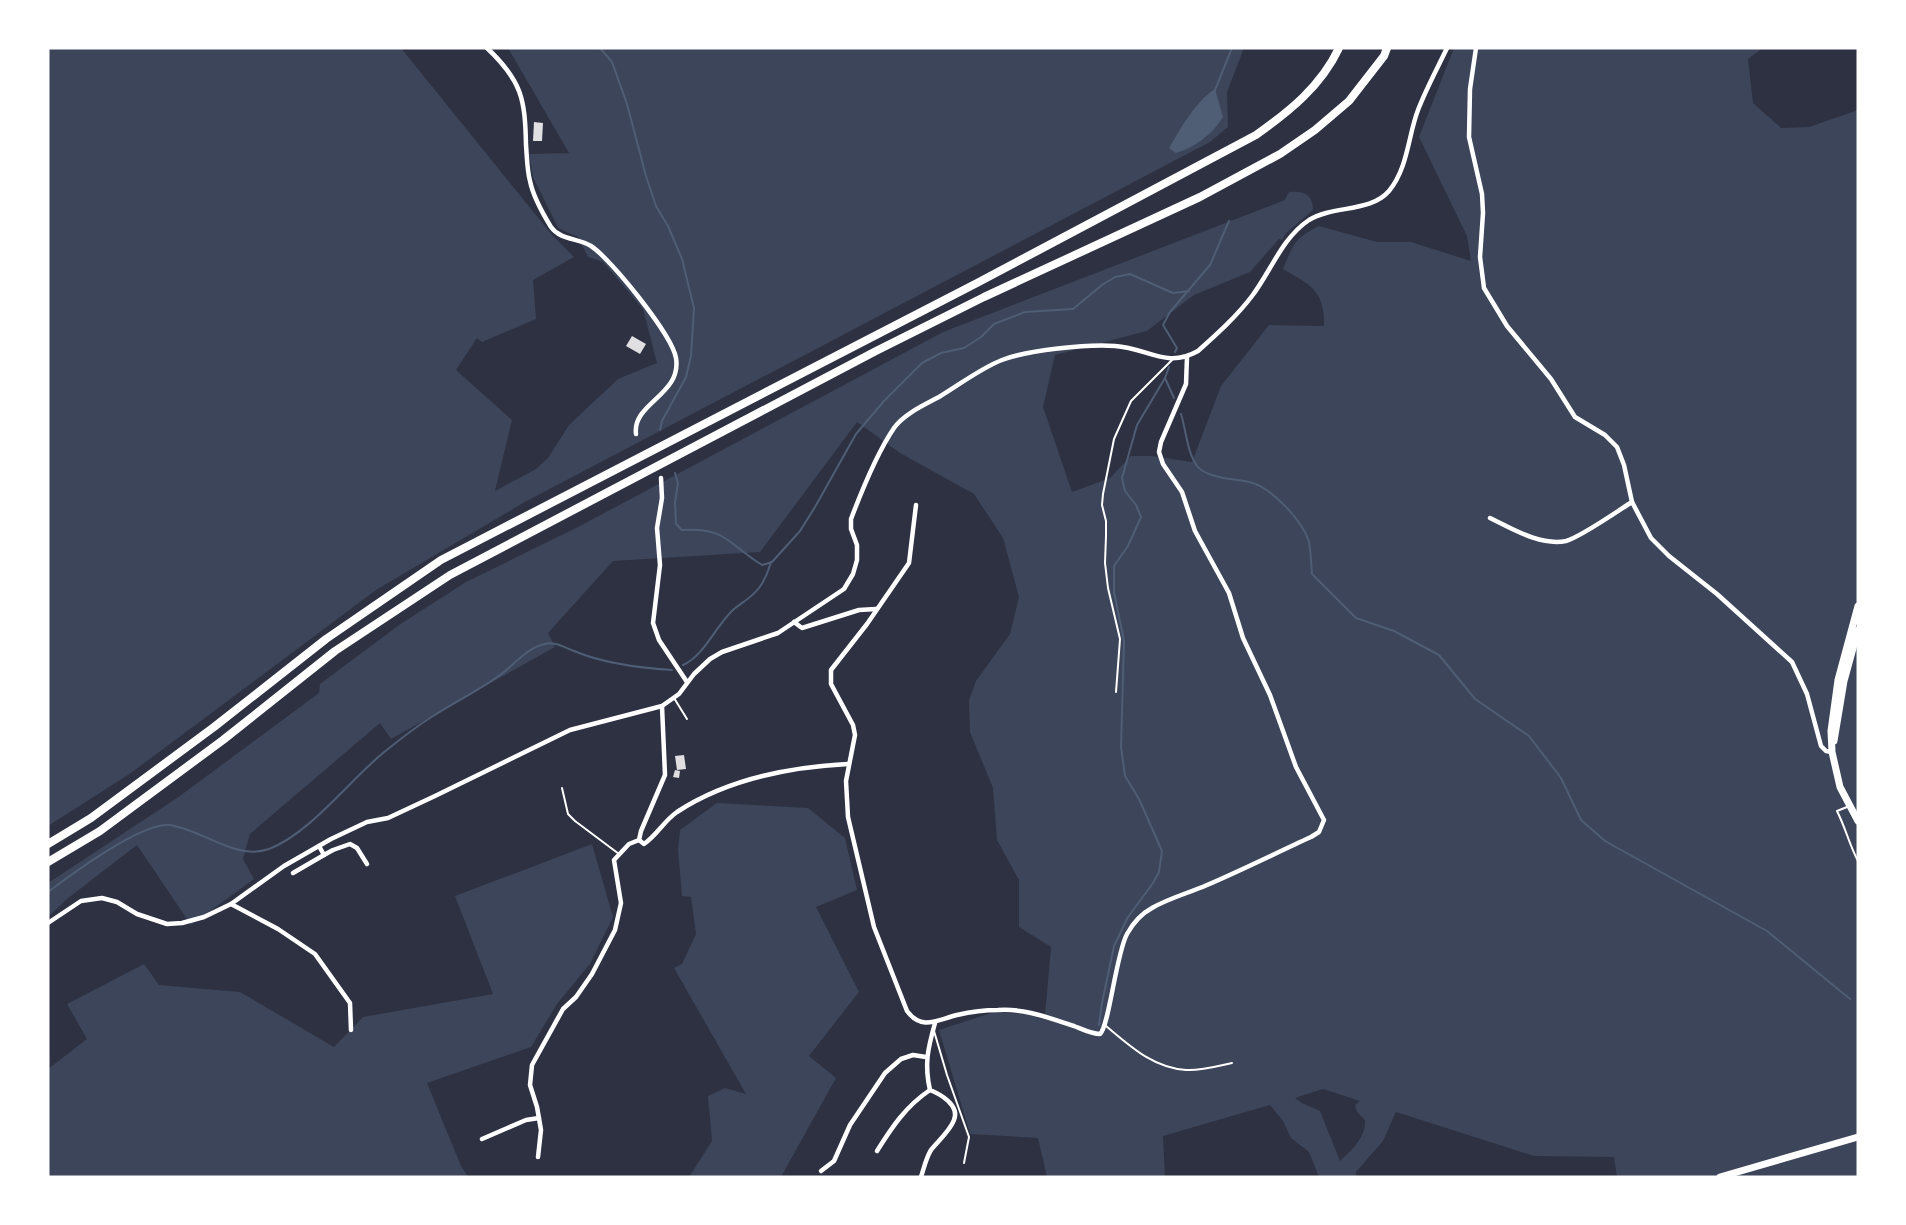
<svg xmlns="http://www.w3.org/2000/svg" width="1906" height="1225" viewBox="0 0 1906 1225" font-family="Arial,sans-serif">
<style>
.green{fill:#3c4559;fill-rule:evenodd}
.water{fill:#4f5d75}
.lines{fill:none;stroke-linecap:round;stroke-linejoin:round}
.stream{stroke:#4f5d75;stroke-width:2}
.building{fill:#e0e0e3}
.service{stroke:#fff;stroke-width:2}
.minor{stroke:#fff;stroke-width:4.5}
.primary{stroke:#fff;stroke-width:7}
.motorway{stroke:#fff;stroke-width:8}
</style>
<rect width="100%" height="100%" fill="#2d3142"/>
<g class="green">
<path d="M48,48h353l151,187 22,22 -41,23 3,39 -54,23 -5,-4 -21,32 56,50 -17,71 41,-22 12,-11 21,-33 49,-46 39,-16 -14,-54 -40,-47 -15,-5 -10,-20 -20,-9 -25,-51 -4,-23 40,-1 -61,-105h736l-17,44 1,35 -18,15 -687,361 -147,87 -245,183 -83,53z"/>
<path d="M1454,48h309l-15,11 5,44 28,25 28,-1 49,-17v1067h-241l-3,-20 -80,-1 -138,-44 -13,29 -27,31v5h-37l-10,-25 -18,-14 -8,-17 -13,-16 -107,31 2,41h-118l-9,-39 -68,-4 -31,-104 55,-18 51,3 6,-68 -32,-20v-47l-22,-40 -4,-52 -23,-56 -1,-32 7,-19 34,-47 9,-37 -16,-59 -29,-44 -74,-41 -43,-31 -97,130 -147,9 -65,72 7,14 -164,92 -11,-16 -130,111 -7,25 11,20 -63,46 -54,-80 -70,54 -19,18v-34l129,-85 142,-105 1,-9 82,-61 64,-41 114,-56 363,-194 342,-132 4,-8c14,-1 24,2 24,18l-27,23 -4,7 -3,-1 -29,33 -56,23 -47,36 -92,24 -12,52 29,85 38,-14 21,-22h21l40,6 29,-76 48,-61 55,1c1,-36 -14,-41 -41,-57 10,-25 12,-31 36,-43l58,16h34l60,19 -4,-25 -48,-99zM1323,1089l37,12 -5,4 2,7 8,8c1,17 -12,29 -25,41l-20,-50 -18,-8 -7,-5z"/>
<path d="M717,803l91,5 37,30 12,52 -41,17 43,85 -50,64 27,22 -55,99h-92l23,-36 -4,-45 17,-8 21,6 -72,-126 8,-4 14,-30 -5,-37 -9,-1 -4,-46 2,-20z"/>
<path d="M592,844l21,73 -23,47 -33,40 -26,43 -104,36 34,83 7,11h-420v-108l39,-30 -20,-35 77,-40 15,21 81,7 94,55 29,-30 130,-23 -38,-98z"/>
</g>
<path class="water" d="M1215,89l8,28c-11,18 -28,30 -47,36l-7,-5c12,-20 26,-46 46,-59z"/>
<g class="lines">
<g class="stream">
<path d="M600,48l12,14 15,42 19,72 10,30 12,20 14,33 12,49 -3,48 -5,21 -24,44 -2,9"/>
<path d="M1215,90l17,-42"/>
<path d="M1175,352l2,-4 -14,-23 7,-13 40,-47 19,-44"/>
<path d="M1169,367l-4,11 9,20"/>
<path d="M1181,414c5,16 6,38 16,52 9,12 38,13 52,16 21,4 54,39 60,60 2,10 2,22 3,32l44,44 38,13 45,24 36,44 54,37 32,42 20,42 24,21 162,90 83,68"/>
<path d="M675,473l3,10 -3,19 1,22 6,6c44,-3 46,14 80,35l10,-3 28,-31 15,-24 41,-73 28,-33 38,-38 19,-10 23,-5 17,-11 13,-13 31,-12 48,-3 29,-24 13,-8 15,-3 43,19 16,-2"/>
<path d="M683,665c22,-10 33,-40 51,-56 9,-7 18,-12 25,-21 6,-8 9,-16 12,-26"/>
<path d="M48,892c25,-19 88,-65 117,-67 4,-1 9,1 13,2 30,7 60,33 91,22 40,-15 80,-68 114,-96 15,-12 31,-25 47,-35 23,-15 48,-27 70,-43 14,-10 27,-27 44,-31 11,-3 21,4 30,7 31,13 65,17 98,19"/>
<path d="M1099,1025l3,-22 12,-57 14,-29 25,-34 6,-11 3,-21 -23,-52 -14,-23 -4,-29 3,-106 -10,-49v-26l14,-20 13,-29 -5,-12 -11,-14 -3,-13 15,-53 28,-47"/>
</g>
</g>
<g class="building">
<path d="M534,122l9,1 -1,18h-9z"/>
<path d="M632,336l14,8 -6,10 -14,-8z"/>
<path d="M684,755l2,14 -9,1 -2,-14z"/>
<path d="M675,770l5,1 -1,7 -6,-1z"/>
</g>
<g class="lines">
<g class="service">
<path d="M1116,692l4,-53 -12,-51 -3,-25 1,-27v-15l-4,-16 1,-11 11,-55 17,-38 41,-41"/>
<path d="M674,698l13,21"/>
<path d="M562,788l6,26 7,7 44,33"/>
<path d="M1847,807l-10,4c9,18 12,33 21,50"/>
<path d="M1106,1026c24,20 47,42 80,44 14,1 32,-4 46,-7"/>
<path d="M934,1031l13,44 22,62 -5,26"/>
</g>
<g class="minor">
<path d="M487,48c35,33 38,51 39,97 1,12 1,25 4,36 3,15 13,33 21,46 9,13 27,11 40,19 20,13 81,89 85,112 6,37 -44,45 -40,76"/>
<path d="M1476,48l-6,41 -1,48 13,57 1,19 -3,44 4,31 23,38 44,53 24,38 30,18 12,12 7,18 8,37 19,36 18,18 48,38 75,68 15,32 14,52 5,5 6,1"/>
<path d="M661,478l1,20 -5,30 3,37 -7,58 6,17 28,42"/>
<path d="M916,505l-7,58 -42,61 -36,46v14l22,41 2,10 -9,46 2,36 26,110 33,84c15,20 30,9 50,4 13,-3 27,-5 41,-5 26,-2 51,8 76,16 8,3 17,8 26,8 9,-7 16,-80 27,-100 6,-11 14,-20 25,-26 17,-10 37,-15 55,-23 35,-15 69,-32 104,-48l8,-5 5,-12 -28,-53 -26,-72 -27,-57 -14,-45 -34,-62 -13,-39 -19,-28 -4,-12 2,-10 25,-58 1,-27"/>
<path d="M1490,518c23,11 50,28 76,23 13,-3 52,-30 66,-39"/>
<path d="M794,622l8,6 57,-18 17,-1"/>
<path d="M639,840l5,4c13,-9 20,-23 33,-32 49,-32 113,-45 171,-48"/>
<path d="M639,840l2,-9 24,-56 -3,-69"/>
<path d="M324,855l9,-5 17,-6 7,4 10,16"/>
<path d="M293,873l31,-18 -5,-9"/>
<path d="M231,904l47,25 37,25 35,49 1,27"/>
<path d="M48,923l33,-22 21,-3 15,4 20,12 30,10 15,-1 22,-6 27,-13 53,-38 47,-27 36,-17 21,-4 47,-22 135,-66 92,-24 17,-12 15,-20 16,-15 12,-7 56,-19 66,-44 9,-15 4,-14v-15l-6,-16v-10c11,-29 26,-66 43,-91 10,-14 30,-23 45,-31 20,-12 42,-29 63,-37 26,-10 85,-16 113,-14 33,2 51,23 83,5 19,-17 39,-35 54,-55 19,-25 30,-58 57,-76 24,-15 61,-7 80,-29 19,-23 19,-55 29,-81 8,-21 19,-41 29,-62"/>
<path d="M482,1139l44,-19 13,-2"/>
<path d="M877,1151c15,-24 29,-45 53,-61"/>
<path d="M538,1157l3,-27 -4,-23 -7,-22 2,-20 31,-56 13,-12 16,-23 23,-44 6,-27 -7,-43 15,-16 10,-4"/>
<path d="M821,1171l13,-10 16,-36 35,-52 16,-14 12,-4 13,2"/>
<path d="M921,1177c3,-9 5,-19 10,-27 7,-9 19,-19 23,-30 6,-15 -14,-26 -24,-30 -6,-26 -2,-42 5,-67"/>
</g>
<g class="primary">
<path d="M1858,606l-20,74 -7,51 1,21 8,35 18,34"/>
<path d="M1834,741l10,-60 14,-51"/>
<path d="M1720,1177l138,-40"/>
</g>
<g class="motorway">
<path d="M48,844l43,-26 123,-91 112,-88 115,-79 536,-277 279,-148c34,-24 65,-49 83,-87"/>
<path d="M48,862l52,-31 123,-91 112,-89 115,-76 426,-224 108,-54 216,-100 80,-43 35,-24 34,-29 35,-45 3,-8"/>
</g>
</g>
<rect width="1906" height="1225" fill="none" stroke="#ffffff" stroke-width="99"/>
</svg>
